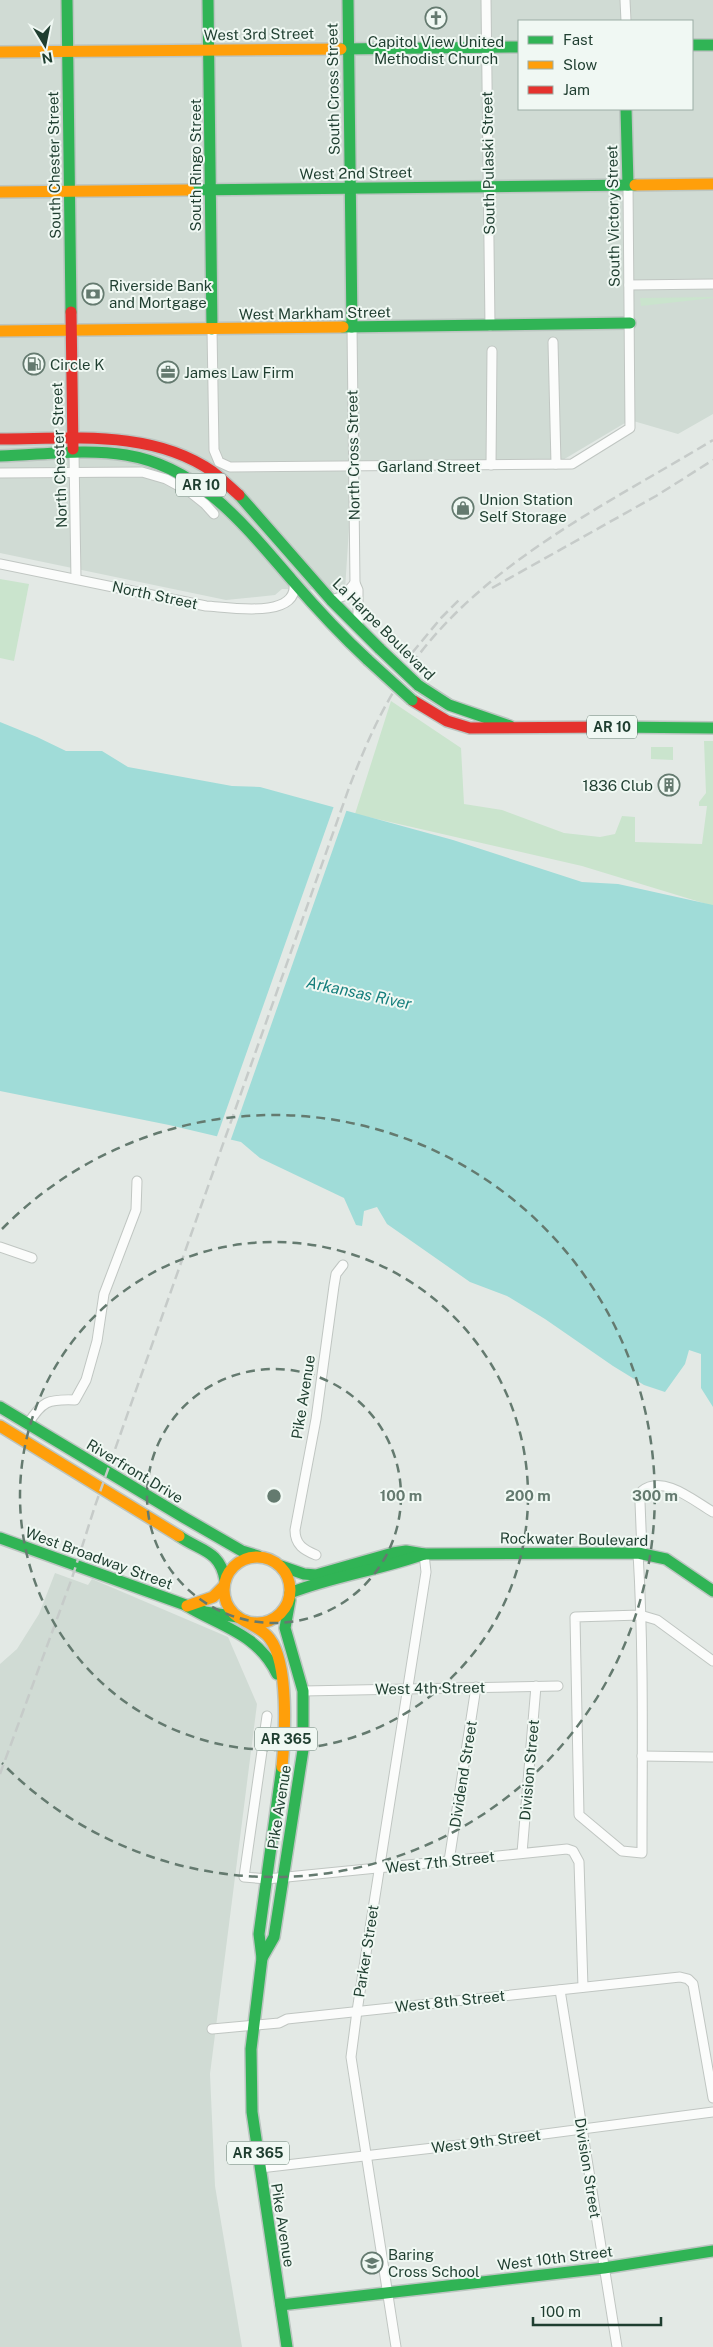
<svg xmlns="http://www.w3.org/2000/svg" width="713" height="2347" viewBox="0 0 713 2347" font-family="'Public Sans',sans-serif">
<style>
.built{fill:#d0dbd4;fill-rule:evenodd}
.green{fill:#cae4cd}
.water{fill:#a0dcd8}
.pier{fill:#e3e9e5}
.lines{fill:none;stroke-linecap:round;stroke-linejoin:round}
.street-casing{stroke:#c0c6c2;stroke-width:11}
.fast-casing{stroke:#bcc5c1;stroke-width:14}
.slow-casing{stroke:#bcc5c1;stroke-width:14}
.jam-casing{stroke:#bcc5c1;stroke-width:14}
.street{stroke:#fbfcfb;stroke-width:9}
.fast{stroke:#30b455;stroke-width:11}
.slow{stroke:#ff9f0a;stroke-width:11}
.jam{stroke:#e5322d;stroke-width:11}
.rail{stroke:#c6cbc9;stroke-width:2.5;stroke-dasharray:10 5;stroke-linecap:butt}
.fast-bridge-casing{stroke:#bbc5c0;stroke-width:14;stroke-linecap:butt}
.fast-bridge{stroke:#30b455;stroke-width:11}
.ring{fill:none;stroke:#647a6f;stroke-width:2.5;stroke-dasharray:9 6}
.labels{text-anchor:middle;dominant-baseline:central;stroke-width:4;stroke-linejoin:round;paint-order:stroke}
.shield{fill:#f0f8f3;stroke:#5e766a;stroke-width:1}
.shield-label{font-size:14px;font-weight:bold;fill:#1f3e30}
.street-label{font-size:15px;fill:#1f3e30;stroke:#f0f8f3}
.poi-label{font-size:15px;fill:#1f3e30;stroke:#f0f8f3;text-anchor:start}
.water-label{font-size:16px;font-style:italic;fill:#147e7c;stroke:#f0f8f3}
.centre{fill:#647a6f;stroke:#f0f8f3;stroke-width:2.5}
.ring-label{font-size:15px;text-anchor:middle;font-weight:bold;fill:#647a6f;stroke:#f0f8f3;stroke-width:4;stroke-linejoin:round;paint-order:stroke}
</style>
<rect width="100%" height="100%" fill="#e3e9e5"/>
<g class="built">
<path d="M0,0h713v414l-35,20 -48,-14 -74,44 -203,2 -8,124 -63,-1 -7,6 -49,5 -226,-47zM519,21h173v88h-173z"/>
<path d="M55,1573l33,12 4,-6 136,58 29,67 -47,370 5,112 27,161h-242v-683l17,-15 22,-35z"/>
</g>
<g class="green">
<path d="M713,297v1l-72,8 -1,-8z"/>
<path d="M0,579l29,5 -15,77 -14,-3z"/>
<path d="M391,701l70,47 3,56 38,6 62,23 36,4 15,-3 7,-18 13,1v25l67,2 5,-38h-8v-4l7,-9 -2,-52h9v165l-131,-40 -227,-52z"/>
<path d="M651,747h22v13l-22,-1z"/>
</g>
<path class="water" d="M0,722l37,15 29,14h36l26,16 104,19 28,1 193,53 129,42 36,2 95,21v502l-12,-19v-34l-12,-4 -4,14 -20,28 -21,-7 -31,-19 -68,-47 -38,-23 -37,-14 -83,-58 -10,-17 -13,4 -2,15 -6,-1 -12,-27 -84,-40 -19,-16 -72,-17 -169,-34z"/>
<path class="pier" d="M334,806l13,3 -117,333 -14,-3z"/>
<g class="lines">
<g class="street-casing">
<g id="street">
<path d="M486,0l4,326"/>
<path d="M625,0l1,21"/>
<path d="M629,285l84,-1"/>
<path d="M352,327l3,256 3,7v38"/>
<path d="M212,329l2,121 5,12 11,5 342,-3 58,-36 -2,-243"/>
<path d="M553,342l3,122"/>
<path d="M74,454l2,125"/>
<path d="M491,465l1,-114"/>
<path d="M0,473l142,-1 24,7 24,13 15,12 9,10"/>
<path d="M0,564l206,42c22,1 93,14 88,-23"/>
<path d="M331,600l13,-4 11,-13"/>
<path d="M0,1247l32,11"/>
<path d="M28,1424c14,-23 20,-25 47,-24l11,-20 11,-39 7,-47 32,-84 1,-29"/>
<path d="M638,1553c6,100 4,200 4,300l-20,-2 -43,-36 -4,-198 65,-2 17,5 56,41"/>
<path d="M642,1553l-2,-51 2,-11c21,-17 52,10 71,21"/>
<path d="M316,1555c-12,-5 -21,-10 -21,-25l21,-111 18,-133 2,-12 7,-9"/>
<path d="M303,1691l255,-5"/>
<path d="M267,1716l-23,161 23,2 300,-30 6,2 6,11 4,125"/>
<path d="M642,1756l71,1"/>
<path d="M522,1853l14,-167"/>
<path d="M449,1861l27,-174"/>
<path d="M560,1990l57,357"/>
<path d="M212,2029l67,-6 8,-4 393,-42 8,2 5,5 20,114"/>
<path d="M260,2168l208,-24 245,-32"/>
<path d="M396,2347l-45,-290 6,-46 69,-439 -2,-18"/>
</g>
</g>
<g class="fast-casing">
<g id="fast">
<path d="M67,0l4,312"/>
<path d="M208,0l4,329"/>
<path d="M348,0l4,327"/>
<path d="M692,45h21"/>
<path d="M341,49l178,-2"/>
<path d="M626,109l2,76"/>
<path d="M189,190l446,-5"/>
<path d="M343,327l287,-4"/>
<path d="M0,456c41,-1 85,-8 126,-1 74,12 119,71 166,125 24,28 49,55 76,80"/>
<path d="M239,495l92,105 49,49"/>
<path d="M418,685l31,20 61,21"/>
<path d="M611,727l102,1"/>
<path d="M0,1407l183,110 59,34 16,5"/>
<path d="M179,1536c21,15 41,14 46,44"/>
<path d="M0,1538l205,74 33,5"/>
<path d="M281,1566l23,8 12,1 77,-22 13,-2 18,3 214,-1 28,6 47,32"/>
<path d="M290,1593c43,-17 90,-23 134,-39"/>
<path d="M187,1606c35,21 71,28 90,68"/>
<path d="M282,1767l-23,167 3,24 -11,91 1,63 35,235"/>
<path d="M262,1958l12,-21 29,-187v-59l-18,-63 5,-28"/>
<path d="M281,2305l323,-37 109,-17"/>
</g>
</g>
<g class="slow-casing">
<g id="slow">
<path d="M0,52l341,-3"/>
<path d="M635,185l78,-1"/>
<path d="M0,192l189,-2"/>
<path d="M0,331l343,-4"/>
<path d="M0,1426l179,110"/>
<circle cx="257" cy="1590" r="33"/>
<path d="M187,1606l26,-9 10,-10"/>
<path d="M245,1621c8,5 20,10 25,18 19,25 15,96 12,128"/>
</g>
</g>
<g class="jam-casing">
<g id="jam">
<path d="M71,312l2,137"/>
<path d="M0,439c71,0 152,-10 213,33 9,7 18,16 26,23"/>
<path d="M412,700l35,21 23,7 141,-1"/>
</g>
</g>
<use href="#street" class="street"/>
<use href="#fast" class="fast"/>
<use href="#slow" class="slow"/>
<use href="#jam" class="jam"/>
<g class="rail">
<path d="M492,588l164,-92 57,-36"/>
<path d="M412,653l29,-35 19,-19"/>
<path d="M0,1774l72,-196 23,-72 255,-721c15,-38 30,-74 53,-108 72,-110 201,-171 310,-237"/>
</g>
<g class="fast-bridge-casing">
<g id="fast-bridge">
<path d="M380,649l38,36"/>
<path d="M368,660l44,40"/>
</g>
</g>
<use href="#fast-bridge" class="fast-bridge"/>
</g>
<g class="ring">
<circle cx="274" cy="1496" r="127"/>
<circle cx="274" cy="1496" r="254"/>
<path d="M2 1229A381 381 0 1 1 2 1763"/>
</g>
<defs>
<g id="church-ring" transform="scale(1.125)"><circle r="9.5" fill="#f0f8f3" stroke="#647a6f" stroke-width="1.5"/><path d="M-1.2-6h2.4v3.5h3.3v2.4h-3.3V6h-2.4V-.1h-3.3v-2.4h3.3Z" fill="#647a6f"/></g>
<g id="bank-ring" transform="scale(1.125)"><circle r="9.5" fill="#f0f8f3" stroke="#647a6f" stroke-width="1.5"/><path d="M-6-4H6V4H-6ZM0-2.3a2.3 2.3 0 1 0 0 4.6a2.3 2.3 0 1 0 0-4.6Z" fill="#647a6f"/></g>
<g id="fuel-ring" transform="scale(1.125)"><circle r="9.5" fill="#f0f8f3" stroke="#647a6f" stroke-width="1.5"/><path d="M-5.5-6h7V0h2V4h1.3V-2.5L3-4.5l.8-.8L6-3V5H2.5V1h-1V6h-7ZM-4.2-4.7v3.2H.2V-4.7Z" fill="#647a6f"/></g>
<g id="office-ring" transform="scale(1.125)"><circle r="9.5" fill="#f0f8f3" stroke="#647a6f" stroke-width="1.5"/><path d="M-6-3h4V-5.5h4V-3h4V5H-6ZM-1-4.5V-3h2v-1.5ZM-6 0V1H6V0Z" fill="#647a6f"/></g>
<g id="shop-ring" transform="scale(1.125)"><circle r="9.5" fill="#f0f8f3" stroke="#647a6f" stroke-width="1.5"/><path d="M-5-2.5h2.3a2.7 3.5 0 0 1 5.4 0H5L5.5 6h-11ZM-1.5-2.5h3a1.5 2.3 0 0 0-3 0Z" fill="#647a6f"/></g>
<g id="building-ring" transform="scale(1.125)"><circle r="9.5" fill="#f0f8f3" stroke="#647a6f" stroke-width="1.5"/><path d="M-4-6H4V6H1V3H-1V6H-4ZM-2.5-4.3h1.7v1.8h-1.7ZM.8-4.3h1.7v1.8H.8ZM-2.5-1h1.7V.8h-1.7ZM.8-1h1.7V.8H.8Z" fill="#647a6f"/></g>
<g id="school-ring" transform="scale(1.125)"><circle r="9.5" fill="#f0f8f3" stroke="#647a6f" stroke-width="1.5"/><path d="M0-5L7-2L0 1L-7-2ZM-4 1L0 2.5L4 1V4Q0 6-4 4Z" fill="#647a6f"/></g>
</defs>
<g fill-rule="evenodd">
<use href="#church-ring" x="436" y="18"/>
<use href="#bank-ring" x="93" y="294"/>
<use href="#fuel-ring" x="34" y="364"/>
<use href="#office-ring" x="168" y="372"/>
<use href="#shop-ring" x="463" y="508"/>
<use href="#building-ring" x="669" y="785"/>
<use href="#school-ring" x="372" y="2263"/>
</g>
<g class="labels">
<g class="shield">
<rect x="176" y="473.5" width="50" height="23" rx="4"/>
<rect x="587" y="715.5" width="50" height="23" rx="4"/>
<rect x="255" y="1727.5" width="62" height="23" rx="4"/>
<rect x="227" y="2141.5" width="62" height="23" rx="4"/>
</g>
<g class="shield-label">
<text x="201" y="485">AR 10</text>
<text x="612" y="727">AR 10</text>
<text x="286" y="1739">AR 365</text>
<text x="258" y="2153">AR 365</text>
</g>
<g class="street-label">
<text transform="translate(259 34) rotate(-1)">West 3rd Street</text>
<text transform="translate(333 89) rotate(-91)">South Cross Street</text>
<text transform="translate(488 163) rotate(-91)">South Pulaski Street</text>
<text transform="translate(54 165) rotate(-91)">South Chester Street</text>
<text transform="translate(195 165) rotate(-90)">South Ringo Street</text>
<text transform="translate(356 173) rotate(-1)">West 2nd Street</text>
<text transform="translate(613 216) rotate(-91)">South Victory Street</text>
<text transform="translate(315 313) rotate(-1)">West Markham Street</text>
<text transform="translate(59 455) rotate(-92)">North Chester Street</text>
<text transform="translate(353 455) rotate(-91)">North Cross Street</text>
<text x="429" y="466">Garland Street</text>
<text transform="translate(155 595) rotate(12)">North Street</text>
<text transform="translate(384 629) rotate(45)">La Harpe Boulevard</text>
<text transform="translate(303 1397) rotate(-81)">Pike Avenue</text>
<text transform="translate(135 1471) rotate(31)">Riverfront Drive</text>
<text transform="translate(574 1539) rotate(1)">Rockwater Boulevard</text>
<text transform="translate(99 1558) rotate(20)">West Broadway Street</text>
<text transform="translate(430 1688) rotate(-1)">West 4th Street</text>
<text transform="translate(529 1770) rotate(-85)">Division Street</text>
<text transform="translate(463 1774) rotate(-81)">Dividend Street</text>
<text transform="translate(279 1807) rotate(-81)">Pike Avenue</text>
<text transform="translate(440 1862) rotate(-6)">West 7th Street</text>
<text transform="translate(366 1951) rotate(-81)">Parker Street</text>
<text transform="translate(450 2001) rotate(-6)">West 8th Street</text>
<text transform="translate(486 2141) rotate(-7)">West 9th Street</text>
<text transform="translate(588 2168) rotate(81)">Division Street</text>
<text transform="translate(283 2225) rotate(81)">Pike Avenue</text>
<text transform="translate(555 2258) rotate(-7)">West 10th Street</text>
</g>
<g class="poi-label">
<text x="436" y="41" text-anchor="middle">Capitol View United<tspan x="436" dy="17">Methodist Church</tspan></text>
<text x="109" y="285">Riverside Bank<tspan x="109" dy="17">and Mortgage</tspan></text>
<text x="50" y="364">Circle K</text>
<text x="184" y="372">James Law Firm</text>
<text x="479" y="499">Union Station<tspan x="479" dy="17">Self Storage</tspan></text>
<text x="653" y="785" text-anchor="end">1836 Club</text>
<text x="388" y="2254">Baring<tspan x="388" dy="17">Cross School</tspan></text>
</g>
<g class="water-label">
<text transform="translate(359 993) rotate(12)">Arkansas River</text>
</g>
</g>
<circle cx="274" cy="1496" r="8" class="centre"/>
<g class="ring-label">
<text x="401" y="1501">100 m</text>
<text x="528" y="1501">200 m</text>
<text x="655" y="1501">300 m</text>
</g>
<rect x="518" y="20" width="175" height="90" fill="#f0f8f3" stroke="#9caea5"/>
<rect x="528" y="36" width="25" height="8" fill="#30b455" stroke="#9caea5"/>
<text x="563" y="45" font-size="15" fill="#1f3e30">Fast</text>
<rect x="528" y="61" width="25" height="8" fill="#ff9f0a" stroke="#9caea5"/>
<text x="563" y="70" font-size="15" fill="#1f3e30">Slow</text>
<rect x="528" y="86" width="25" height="8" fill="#e5322d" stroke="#9caea5"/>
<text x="563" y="95" font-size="15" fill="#1f3e30">Jam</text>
<g transform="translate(45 45) rotate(170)" stroke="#f0f8f3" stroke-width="4" paint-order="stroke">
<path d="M0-4L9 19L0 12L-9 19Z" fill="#1f3e30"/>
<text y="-8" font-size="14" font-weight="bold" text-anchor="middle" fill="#1f3e30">N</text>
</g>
<path d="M533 2317v8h128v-8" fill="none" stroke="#1f3e30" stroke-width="2.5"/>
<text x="540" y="2317" font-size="15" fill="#1f3e30" stroke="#f0f8f3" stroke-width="4" paint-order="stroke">100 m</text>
</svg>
